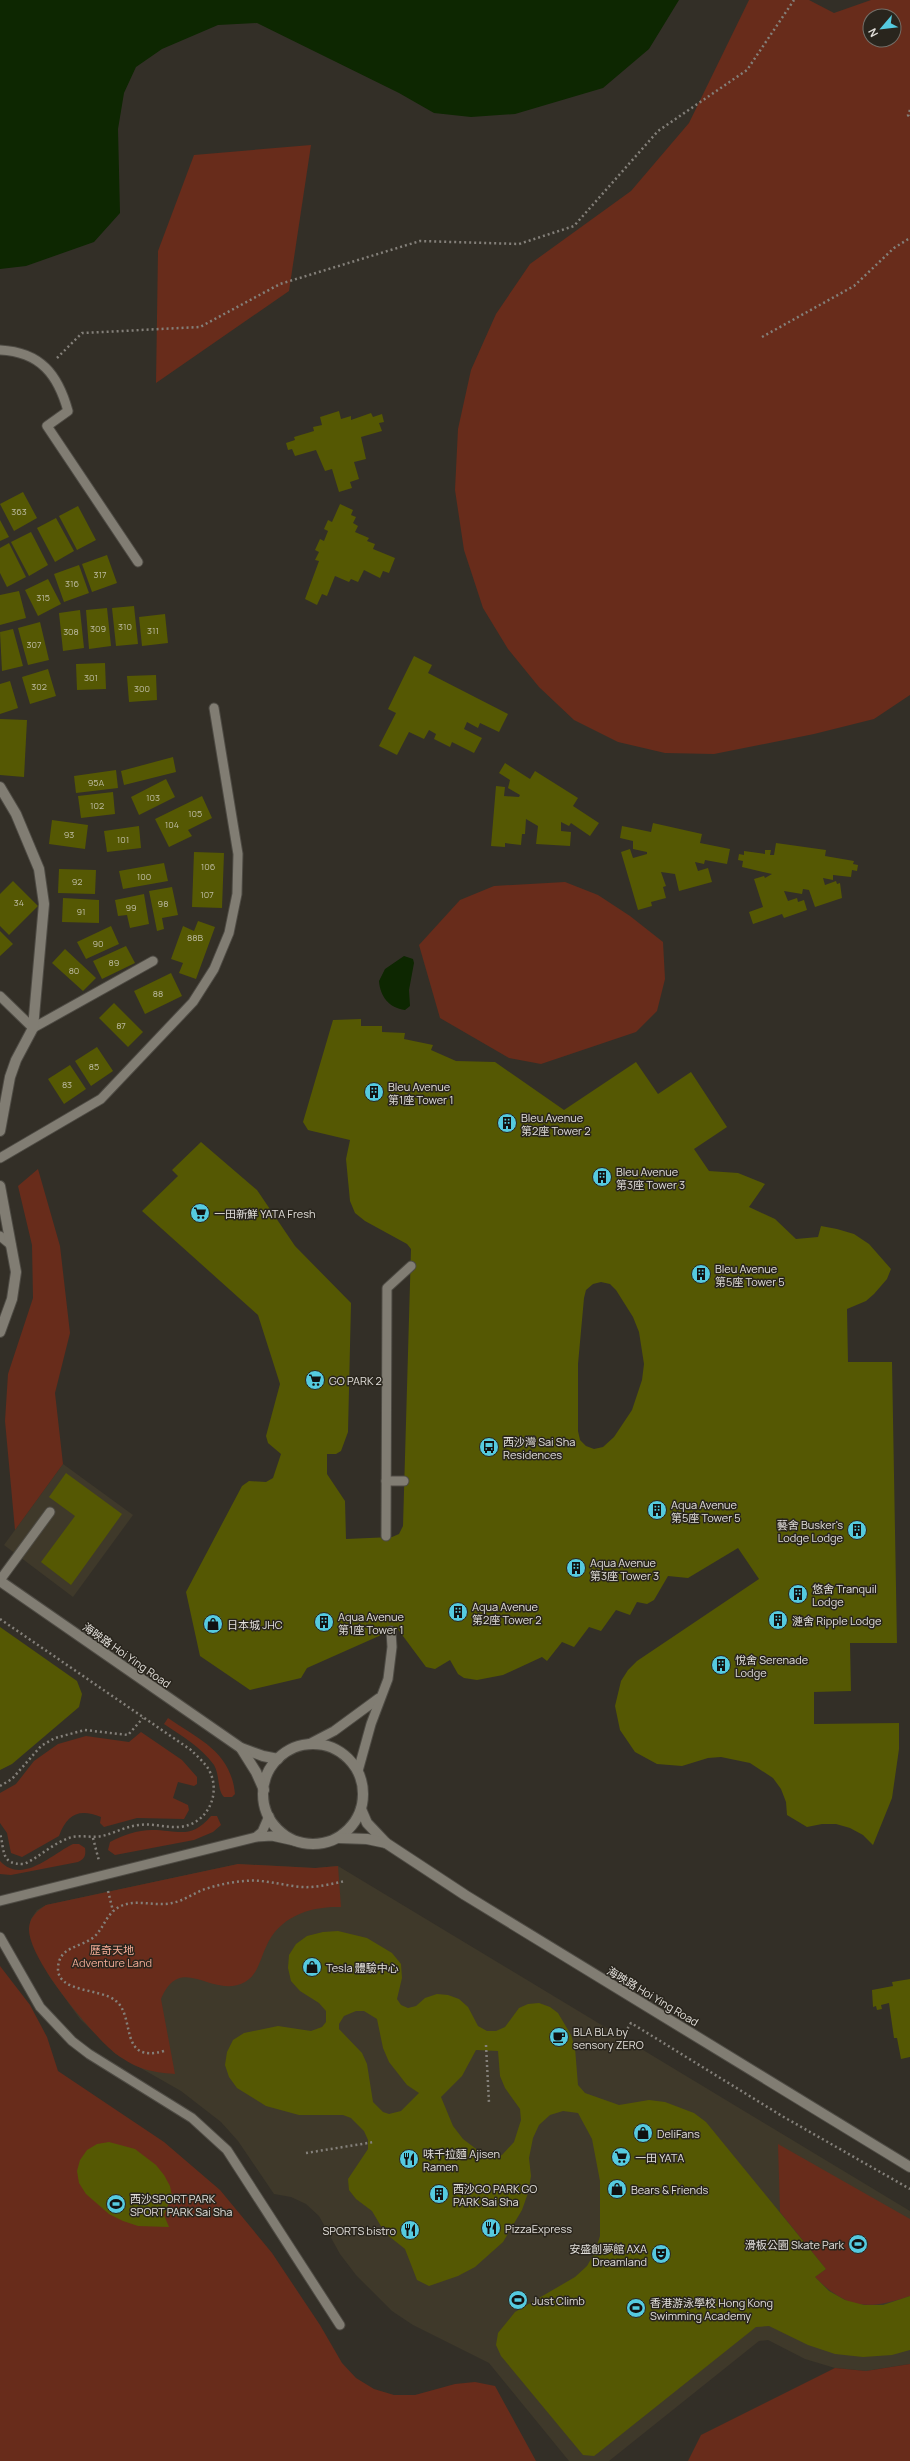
<svg xmlns="http://www.w3.org/2000/svg" width="910" height="2461" viewBox="0 0 910 2461" font-family="Manrope,'Noto Sans TC',sans-serif">
<style>
.built{fill:#3f392a}
.green{fill:#682c1b;fill-rule:evenodd}
.water{fill:#0d2701}
.building{fill:#555803;fill-rule:evenodd}
.lines{fill:none;stroke-linecap:round;stroke-linejoin:round}
.service-casing{stroke:#4e4b44;stroke-width:11}
.minor-casing{stroke:#4e4b44;stroke-width:12}
.tertiary-casing{stroke:#4e4b44;stroke-width:12}
.path{stroke:#84807a;stroke-width:2.5;stroke-dasharray:2 3;stroke-linecap:butt}
.service{stroke:#817d73;stroke-width:9}
.minor{stroke:#817d73;stroke-width:10}
.tertiary{stroke:#817d73;stroke-width:10}
.labels{text-anchor:middle;dominant-baseline:central;stroke-width:3;stroke-linejoin:round;paint-order:stroke}
.number-label{font-size:9px;fill:#bebca4}
.poi-label{font-size:11px;fill:#e1ded9;stroke:#29251d;text-anchor:start}
.street-label{font-size:11px;fill:#e1ded9;stroke:#29251d}
.park-label{font-size:11px;fill:#f4ac97;stroke:#29251d}
</style>
<rect width="100%" height="100%" fill="#332f27"/>
<g class="built">
<path d="M63,1464l70,51 -60,82 -69,-52z"/>
<path d="M238,1864l77,4 23,-2 572,345v153l-44,7 -31,-3 -30,-9 -37,-19 -9,1 -150,120h-40l-80,-98 -76,-38 -21,-14 -36,-36 -16,-21 -21,-38 -13,-12 -15,-7 -17,-3 -36,-53 -17,-19 -40,-31 -65,-37 -36,-35 -31,-43 -18,-36 -2,-11 2,-10 6,-9 9,-5z"/>
</g>
<g class="green">
<path d="M749,0h60l25,13 37,-13h39v695l-36,24 -60,15 -100,20 -49,-1 -47,-11 -44,-22 -35,-33 -31,-38 -25,-41 -19,-58 -9,-60 3,-61 13,-59 25,-56 34,-50 101,-73 58,-68zM870,16h24v24h-24z"/>
<path d="M311,145l-22,146 -133,92 2,-132 36,-96z"/>
<path d="M565,882l33,13 32,21 33,26 2,37 -8,32 -21,21 -95,32 -32,-6 -69,-40 -21,-73 41,-45 34,-14z"/>
<path d="M38,1169l22,77 10,87 -15,60 8,71 -48,66 -10,-109 3,-47 25,-76 -1,-53 -14,-59z"/>
<path d="M168,1718c32,22 63,34 67,76l-3,3h-8c-7,-7 -4,-22 -10,-32 -13,-18 -32,-29 -50,-41z"/>
<path d="M141,1732l41,28 15,17v7l-3,2 -16,-4 -5,16 15,7 1,5 -5,9 -47,-1 -33,9 -4,-4 1,-6c-22,-9 -34,-3 -42,19l-37,21 -11,-4 -4,-20 -7,-10v-30l16,-9 18,-23 24,-17 28,-8 43,6z"/>
<path d="M211,1816h6l4,9 -8,7 -19,8 -79,15 -7,-5 2,-8c13,-7 27,-12 42,-12 26,0 39,10 59,-14z"/>
<path d="M73,1844h6l6,4c1,7 0,11 -7,14l-67,13 -11,-1v-13c22,24 52,-7 73,-17z"/>
<path d="M238,1864l77,4 23,-2 3,41c-30,-1 -62,9 -75,40 -6,12 -8,28 -21,35 -33,18 -64,-31 -84,17l14,75c-25,-2 -38,-5 -59,-20 -23,-18 -89,-96 -87,-126 1,-11 8,-17 17,-23z"/>
<path d="M0,1966l30,39 17,32 11,34 106,71 56,48 52,63 48,72 22,38 14,15 18,11 20,6h21l40,-11 20,-2 20,4 41,75h-536z"/>
<path d="M778,2144l132,75v77c-42,14 -62,14 -95,-19l11,-8 -46,-57z"/>
<path d="M910,2364v97h-222l13,-26 134,-67 31,3z"/>
</g>
<g class="water">
<path d="M0,0h679l-30,49 -46,39 -88,26 -44,3 -37,-4 -35,-20 -142,-70 -39,2 -56,24 -26,18 -12,26 -6,36 2,84 -26,29 -68,24 -26,3z"/>
<path d="M404,956l9,3 1,4 -5,27 1,16 -5,4c-16,-2 -25,-14 -26,-29l6,-12z"/>
</g>
<g class="building">
<path d="M339,411l2,8 10,-3v4l20,-7 2,4 9,-3 2,8 -5,1 3,8 -21,6 5,22 -12,3 5,17 -9,3 2,6 -13,4 -7,-23 -7,2 -9,-21 -21,6 -3,-7 -4,1 -2,-7 9,-3 -1,-3 20,-6 -1,-4 9,-2 -2,-8z"/>
<path d="M23,492l14,26 -23,13 -14,-27z"/>
<path d="M340,504l13,6 -2,5 5,2 -3,6 5,3 -3,6 14,6 -2,3 8,3 -2,5 22,9 -6,15 -6,-2 -3,7 -16,-8 -6,12 -7,-3 -2,3 -14,-6 -8,20 -5,-2 -5,11 -12,-6 14,-38 -4,-1 4,-8 -4,-2 5,-11 4,2 4,-10 -4,-2 4,-9 4,2z"/>
<path d="M78,506l18,34 -19,10 -18,-34z"/>
<path d="M56,518l18,33 -19,11 -18,-34z"/>
<path d="M0,520l9,17 -9,4z"/>
<path d="M31,532l17,33 -19,11 -18,-34z"/>
<path d="M9,543l17,34 -19,10 -7,-14v-25z"/>
<path d="M107,555l10,28 -25,9 -10,-28z"/>
<path d="M79,565l10,28 -25,9 -10,-28z"/>
<path d="M48,579l13,25 -23,12 -13,-26z"/>
<path d="M19,591l7,27 -26,7v-30z"/>
<path d="M134,606l4,38 -22,2 -4,-38z"/>
<path d="M107,608l4,38 -22,3 -3,-39z"/>
<path d="M80,610l4,38 -21,3 -4,-38z"/>
<path d="M165,614l3,29 -26,3 -3,-29z"/>
<path d="M40,622l9,38 -21,5 -10,-37z"/>
<path d="M13,629l10,37 -21,5 -2,-39z"/>
<path d="M414,656l18,9 -4,8 80,41 -9,18 -19,-9 -2,5 -11,-6 -3,7 18,9 -8,15 -22,-11 -2,5 -16,-8 2,-5 -7,-4 -5,9 -15,-7 -12,23 -18,-9 17,-33 -8,-4z"/>
<path d="M105,663l1,26 -29,1 -1,-26z"/>
<path d="M48,669l8,27 -26,8 -8,-27z"/>
<path d="M156,675l1,25 -28,2 -2,-26z"/>
<path d="M10,681l8,27 -18,6v-30z"/>
<path d="M0,719l27,1 -3,57 -24,-2z"/>
<path d="M173,757l3,15 -52,13 -3,-14z"/>
<path d="M505,763l25,16 5,-8 43,27 -5,8 26,17 -9,13 -19,-13 -2,3 -8,-4v9l10,1 -1,14 -34,-2 2,-18 -12,-7 -1,15h-3l-1,11 -16,-2v4l-14,-1 5,-60 9,1 -1,9 15,1 1,-2 -12,-7 2,-8 -11,-7z"/>
<path d="M116,770l2,18 -42,5 -2,-17z"/>
<path d="M166,779l9,18 -36,18 -8,-18z"/>
<path d="M113,792l2,22 -34,4 -3,-22z"/>
<path d="M202,796l10,22 -24,12 4,6 -23,11 -14,-28z"/>
<path d="M52,820l36,5 -3,24 -36,-5z"/>
<path d="M653,823l49,11 -2,9 30,6 -3,15 -22,-4 -1,4 -9,-2 3,9 10,-3 4,14 -33,9 -4,-17 -14,-2 5,14 -3,1 3,11 -15,4 1,4 -14,4 -17,-58 9,-3 3,9 14,-4v-2l-14,-3v-8l-13,-3 2,-12 29,6z"/>
<path d="M139,826l2,22 -34,4 -3,-21z"/>
<path d="M776,843l50,7 -1,6 29,5 -1,3 5,1 -1,6 -5,-1 -1,7 -18,-2v5l-10,-2 2,7 11,-4 1,3 3,-1 2,15 -27,9 -6,-17 -6,-1 -1,5 -18,-3 4,10 9,-3 1,4 6,-2 3,10 -23,8 -2,-4 -29,10 -4,-12 14,-5 -9,-28 10,-3 1,2 7,-4 -30,-7 1,-6 -5,-1 1,-6 5,1v-4l21,3v-4h6l-1,5h4z"/>
<path d="M194,852l30,1 -2,55 -30,-1z"/>
<path d="M164,863l4,18 -45,8 -4,-18z"/>
<path d="M59,869l37,1 -1,24 -37,-1z"/>
<path d="M13,881l25,25 -29,29 -9,-9v-32z"/>
<path d="M172,887l6,28 -16,3 2,11 -7,2 -8,-40z"/>
<path d="M144,894l5,30 -19,4 -3,-13 -9,1 -3,-16z"/>
<path d="M63,898l36,2v23l-37,-1z"/>
<path d="M198,921l17,6 -19,52 -17,-6 4,-10 -12,-4 12,-33 11,5z"/>
<path d="M111,926l8,18 -33,15 -9,-17z"/>
<path d="M0,931l13,13 -13,12z"/>
<path d="M126,946l9,17 -33,16 -9,-18z"/>
<path d="M65,949l31,29 -13,13 -31,-28z"/>
<path d="M171,973l11,23 -37,18 -11,-23z"/>
<path d="M114,1003l29,29 -15,15 -29,-29z"/>
<path d="M361,1019v7h21v6l23,1 -1,6 29,6 -2,5 25,11 39,1 69,48 72,-48 22,32 33,-22 36,55 -33,22 15,22 29,2 27,11 -16,23 26,12 21,20 22,-2 3,-11 16,3 17,5 15,10 22,25 -4,10 -13,15 -8,7 -19,8 1,53h44l5,281h-47l1,48 -37,1v32l85,-1v26l-7,49 -19,47 -10,-10 -13,-7 -14,-4h-14l-15,3 -20,-12 -1,-13 -5,-13 -8,-11 -23,-15 -29,-6 -13,1 -26,8 -25,-2 -22,-12 -15,-22 -5,-24 6,-25 7,-11 9,-9 122,-82 -21,-31 -50,30 -20,-2 -14,24 -7,4 -10,-2 -7,13 -14,-5 -15,21 -12,-4 -15,20 -12,-5 -15,19 -5,-4 -39,18 -26,5 -13,-2 -6,-4 -8,-14 -15,9 -9,-2 -29,-39 -90,40 -6,10 -51,12 -50,-34 -14,-64 56,-106 7,-5 17,1 7,-4 8,-24 -13,-11 -2,-7 14,-52 -22,-69 -116,-104 36,-35 -6,-6 29,-28 56,48 38,56 56,57 -3,129 -7,19 -5,3h-9v20l18,27 1,38 46,-2 7,-3 4,-8 8,-277 -4,-5 -42,-23 -10,-8 -5,-12 -4,-42 4,-19 -38,-9 -4,-1 -5,-8 30,-102zM601,1282l9,2 6,6 17,27 6,15 5,32 -2,16 -10,30 -18,27 -11,10 -9,2 -8,-3 -6,-6 -2,-9v-67l6,-66 2,-8 7,-6z"/>
<path d="M97,1047l16,24 -22,15 -16,-25z"/>
<path d="M70,1065l16,24 -22,15 -16,-25z"/>
<path d="M66,1473l56,41 -51,71 -30,-23 34,-46 -26,-19z"/>
<path d="M0,1627l77,54 5,13 -3,13 -67,57 -12,6z"/>
<path d="M338,1931l29,7 25,15 9,11 1,14 -5,21 4,6 7,3 8,-2 9,-8 12,-4 11,1 11,4 9,8 10,19 9,5h9l9,-4 14,-19 9,-4 11,-1 11,4 8,6 13,22 4,13 3,37 7,8 34,12 30,-5 16,2 29,11 12,9 120,147 -11,8 14,14 16,9 19,5h19l27,-9v54l-18,5 -29,2 -28,-3 -27,-9 -39,-19 -13,1 -158,126 -4,3 -11,-1 -82,-99 -5,-11 2,-12 17,-21 60,-35 12,-11 8,-14 5,-16v-55l-8,-42 -14,-26 -15,-2 -13,4 -11,10 -6,13 -4,20 2,18 -3,17 -6,17 -19,32 -28,25 -17,9 -29,10 -12,-6 -12,-31 -20,-16 -13,-22 -16,-12 -7,-9 -1,-11 20,-30v-9l-4,-9 -13,-13 -8,-3h-44l-33,-9 -29,-18 -8,-11 -4,-12 2,-13 6,-12 11,-7 34,-7 33,5 11,-4 4,-5v-11l-7,-8 -19,-12 -9,-10 -3,-13 1,-13 7,-11 11,-8 16,-4zM356,2011h8l13,8 6,29 6,14 18,23 12,8 -18,18 -12,3 -6,-2 -10,-10 -6,-38 -5,-11 -23,-24v-5l5,-8zM476,2050l22,1 2,25 5,12 15,21 1,11 -7,22 -12,13 -7,3h-7l-25,-19 -10,-13 -12,-29 21,-21z"/>
<path d="M910,1979v78l-9,2 -4,-21h-3l-5,-35 -8,2 1,4 -5,1 -1,-4 -3,1 -1,-17 21,-4 -1,-4z"/>
<path d="M109,2142l26,7 21,16 8,10 6,11 2,10 -8,19 5,12 -31,-1 -15,-5 -14,-7 -23,-20 -7,-11 -2,-12 3,-11 7,-10 10,-6z"/>
</g>
<g class="lines">
<g class="service-casing">
<g id="service">
<path d="M0,350c41,2 58,25 68,61l-21,15 91,136"/>
<path d="M0,996l33,32 120,-67"/>
<path d="M0,1158l101,-59 92,-97 21,-33 15,-36 8,-39 1,-40 -24,-146"/>
<path d="M0,1236l11,9"/>
<path d="M386,1481h18"/>
<path d="M386,1536l1,-248 24,-22"/>
<path d="M0,1580l50,-68"/>
<path d="M309,1744l25,-13 45,-33"/>
<path d="M358,1771l13,-47 17,-45 4,-32 -1,-16"/>
<path d="M256,1837l6,-5 7,-16"/>
<path d="M0,1901l256,-64 16,-1 27,6"/>
<path d="M0,1937l40,70 32,34 17,13 103,64 35,32 113,175"/>
</g>
</g>
<g class="minor-casing">
<g id="minor">
<path d="M0,787l16,27 23,55 5,35 -11,124 -17,32 -6,17 -10,54"/>
<path d="M0,1186l16,86 -4,27 -12,33"/>
</g>
</g>
<g class="tertiary-casing">
<g id="tertiary">
<path d="M0,1581l241,167 22,8 15,3"/>
<circle cx="313" cy="1794" r="50"/>
<path d="M241,1748l15,24 8,18"/>
<path d="M361,1809l6,14 19,20 79,52 445,272"/>
<path d="M339,1838l28,1 19,4"/>
</g>
</g>
<g class="path">
<path d="M910,110l-2,5 2,3"/>
<path d="M762,337l92,-51 40,-38 16,-10"/>
<path d="M57,358l25,-25 118,-6 80,-43 140,-43 99,3 55,-18 84,-95 89,-61 47,-70"/>
<path d="M0,1619l191,131c6,6 14,13 18,20 13,24 -2,55 -30,57 -13,1 -26,-4 -39,-2 -14,1 -25,8 -38,11 -10,2 -21,-1 -30,1 -18,5 -32,20 -48,27 -24,1 -19,-14 -24,-30"/>
<path d="M0,1786l12,-7 29,-33 14,-8 30,-8 43,5 15,-17"/>
<path d="M93,1838l6,23"/>
<path d="M108,1891l5,20"/>
<path d="M625,2033l6,-10 151,93 128,73"/>
<path d="M486,2045l3,58"/>
<path d="M164,2051c-46,13 -28,-34 -48,-50 -15,-13 -59,-8 -58,-33 1,-22 22,-20 36,-31 10,-9 12,-23 25,-30 16,-9 35,0 53,-4 11,-2 22,-10 33,-14 13,-4 26,-7 39,-8 19,-2 37,4 57,6 15,1 30,-3 44,-6"/>
<path d="M306,2153l68,-11"/>
</g>
<use href="#service" class="service"/>
<use href="#minor" class="minor"/>
<use href="#tertiary" class="tertiary"/>
</g>
<defs>
<g id="building-disc" transform="scale(1)"><circle r="9.5" fill="#55cadf" stroke="#29251d"/><path d="M-4-6H4V6H1V3H-1V6H-4ZM-2.5-4.3h1.7v1.8h-1.7ZM.8-4.3h1.7v1.8H.8ZM-2.5-1h1.7V.8h-1.7ZM.8-1h1.7V.8H.8Z" fill="#111"/></g>
<g id="supermarket-disc" transform="scale(1)"><circle r="9.5" fill="#55cadf" stroke="#29251d"/><path d="M-6-5.5h2.5l.6 2H6L4.5 2H-2.5L-4.4-4H-6ZM-1.5 3.2a1.3 1.3 0 1 0 .1 0ZM3 3.2a1.3 1.3 0 1 0 .1 0Z" fill="#111"/></g>
<g id="bus-disc" transform="scale(1)"><circle r="9.5" fill="#55cadf" stroke="#29251d"/><path d="M-5-6H5V4H4V6H2V4H-2V6H-4V4H-5ZM-3.5-4V0h7V-4ZM-3.5 1.2v1.5H-2V1.2ZM2 1.2v1.5H3.5V1.2Z" fill="#111"/></g>
<g id="shop-disc" transform="scale(1)"><circle r="9.5" fill="#55cadf" stroke="#29251d"/><path d="M-5-2.5h2.3a2.7 3.5 0 0 1 5.4 0H5L5.5 6h-11ZM-1.5-2.5h3a1.5 2.3 0 0 0-3 0Z" fill="#111"/></g>
<g id="cafe-disc" transform="scale(1)"><circle r="9.5" fill="#55cadf" stroke="#29251d"/><path d="M-5.5-4.5H6V0H3Q3 3.5 0 3.5H-2.5Q-5.5 3.5-5.5 0ZM3-3.2v2h1.7v-2ZM-6 4.5H4V6H-6Z" fill="#111"/></g>
<g id="restaurant-disc" transform="scale(1)"><circle r="9.5" fill="#55cadf" stroke="#29251d"/><path d="M-5-6h1v4h1v-4h1v4h1v-4h1v5L-1.5 .5V6h-2V.5L-5-1ZM5-6V6H3V1.5H1.5Q1.5-4 5-6Z" fill="#111"/></g>
<g id="stadium-disc" transform="scale(1)"><circle r="9.5" fill="#55cadf" stroke="#29251d"/><path d="M0-5a6.5 5 0 1 0 0 10a6.5 5 0 1 0 0-10ZM-3.5-1.8h7v3.6h-7Z" fill="#111"/></g>
<g id="theatre-disc" transform="scale(1)"><circle r="9.5" fill="#55cadf" stroke="#29251d"/><path d="M-5-5.5Q0-4 5-5.5V0Q5 5 0 6Q-5 5-5 0ZM-3.3-2.5H-1v1.5H-3.3ZM1-2.5H3.3v1.5H1ZM-2.8 1Q0 5.5 2.8 1Z" fill="#111"/></g>
</defs>
<g fill-rule="evenodd">
<use href="#building-disc" x="374" y="1092"/>
<use href="#building-disc" x="507" y="1123"/>
<use href="#building-disc" x="602" y="1177"/>
<use href="#supermarket-disc" x="200" y="1213"/>
<use href="#building-disc" x="701" y="1274"/>
<use href="#supermarket-disc" x="315" y="1380"/>
<use href="#bus-disc" x="489" y="1447"/>
<use href="#building-disc" x="657" y="1510"/>
<use href="#building-disc" x="857" y="1530"/>
<use href="#building-disc" x="576" y="1568"/>
<use href="#building-disc" x="798" y="1594"/>
<use href="#building-disc" x="458" y="1612"/>
<use href="#building-disc" x="778" y="1620"/>
<use href="#building-disc" x="324" y="1622"/>
<use href="#shop-disc" x="213" y="1624"/>
<use href="#building-disc" x="721" y="1665"/>
<use href="#shop-disc" x="312" y="1967"/>
<use href="#cafe-disc" x="559" y="2037"/>
<use href="#shop-disc" x="643" y="2133"/>
<use href="#supermarket-disc" x="621" y="2157"/>
<use href="#restaurant-disc" x="409" y="2159"/>
<use href="#shop-disc" x="617" y="2189"/>
<use href="#building-disc" x="439" y="2194"/>
<use href="#stadium-disc" x="116" y="2204"/>
<use href="#restaurant-disc" x="491" y="2228"/>
<use href="#restaurant-disc" x="410" y="2230"/>
<use href="#stadium-disc" x="858" y="2244"/>
<use href="#theatre-disc" x="661" y="2254"/>
<use href="#stadium-disc" x="518" y="2300"/>
<use href="#stadium-disc" x="636" y="2308"/>
</g>
<g class="labels">
<g class="number-label">
<text x="19" y="511">363</text>
<text x="100" y="574">317</text>
<text x="72" y="583">316</text>
<text x="43" y="597">315</text>
<text x="125" y="626">310</text>
<text x="98" y="628">309</text>
<text x="153" y="630">311</text>
<text x="71" y="631">308</text>
<text x="34" y="644">307</text>
<text x="91" y="677">301</text>
<text x="39" y="686">302</text>
<text x="142" y="688">300</text>
<text x="96" y="782">95A</text>
<text x="153" y="797">103</text>
<text x="97" y="805">102</text>
<text x="195" y="813">105</text>
<text x="172" y="824">104</text>
<text x="69" y="834">93</text>
<text x="123" y="839">101</text>
<text x="208" y="866">106</text>
<text x="144" y="876">100</text>
<text x="77" y="881">92</text>
<text x="207" y="894">107</text>
<text x="19" y="902">34</text>
<text x="163" y="903">98</text>
<text x="131" y="907">99</text>
<text x="81" y="911">91</text>
<text x="195" y="937">88B</text>
<text x="98" y="943">90</text>
<text x="114" y="962">89</text>
<text x="74" y="970">80</text>
<text x="158" y="993">88</text>
<text x="121" y="1025">87</text>
<text x="94" y="1066">85</text>
<text x="67" y="1084">83</text>
</g>
<g class="poi-label">
<text x="388" y="1086">Bleu Avenue<tspan x="388" dy="13">第1座 Tower 1</tspan></text>
<text x="521" y="1117">Bleu Avenue<tspan x="521" dy="13">第2座 Tower 2</tspan></text>
<text x="616" y="1171">Bleu Avenue<tspan x="616" dy="13">第3座 Tower 3</tspan></text>
<text x="214" y="1213">一田新鮮 YATA Fresh</text>
<text x="715" y="1268">Bleu Avenue<tspan x="715" dy="13">第5座 Tower 5</tspan></text>
<text x="329" y="1380">GO PARK 2</text>
<text x="503" y="1441">西沙灣 Sai Sha<tspan x="503" dy="13">Residences</tspan></text>
<text x="671" y="1504">Aqua Avenue<tspan x="671" dy="13">第5座 Tower 5</tspan></text>
<text x="843" y="1524" text-anchor="end">藝舍 Busker's<tspan x="843" dy="13">Lodge Lodge</tspan></text>
<text x="590" y="1562">Aqua Avenue<tspan x="590" dy="13">第3座 Tower 3</tspan></text>
<text x="812" y="1588">悠舍 Tranquil<tspan x="812" dy="13">Lodge</tspan></text>
<text x="472" y="1606">Aqua Avenue<tspan x="472" dy="13">第2座 Tower 2</tspan></text>
<text x="338" y="1616">Aqua Avenue<tspan x="338" dy="13">第1座 Tower 1</tspan></text>
<text x="792" y="1620">漣舍 Ripple Lodge</text>
<text x="227" y="1624">日本城 JHC</text>
<text x="735" y="1659">悅舍 Serenade<tspan x="735" dy="13">Lodge</tspan></text>
<text x="326" y="1967">Tesla 體驗中心</text>
<text x="573" y="2031">BLA BLA by<tspan x="573" dy="13">sensory ZERO</tspan></text>
<text x="657" y="2133">DeliFans</text>
<text x="423" y="2153">味千拉麵 Ajisen<tspan x="423" dy="13">Ramen</tspan></text>
<text x="635" y="2157">一田 YATA</text>
<text x="453" y="2188">西沙GO PARK GO<tspan x="453" dy="13">PARK Sai Sha</tspan></text>
<text x="631" y="2189">Bears &amp; Friends</text>
<text x="130" y="2198">西沙SPORT PARK<tspan x="130" dy="13">SPORT PARK Sai Sha</tspan></text>
<text x="505" y="2228">PizzaExpress</text>
<text x="396" y="2230" text-anchor="end">SPORTS bistro</text>
<text x="844" y="2244" text-anchor="end">滑板公園 Skate Park</text>
<text x="647" y="2248" text-anchor="end">安盛創夢館 AXA<tspan x="647" dy="13">Dreamland</tspan></text>
<text x="532" y="2300">Just Climb</text>
<text x="650" y="2302">香港游泳學校 Hong Kong<tspan x="650" dy="13">Swimming Academy</tspan></text>
</g>
<g class="street-label">
<text transform="translate(127 1655) rotate(35)">海映路 Hoi Ying Road</text>
<text transform="translate(653 1996) rotate(31)">海映路 Hoi Ying Road</text>
</g>
<g class="park-label">
<text x="112" y="1949">歷奇天地<tspan x="112" dy="13">Adventure Land</tspan></text>
</g>
</g>
<g transform="translate(882 28) rotate(242)"><circle r="19" fill="#29251d" stroke="#736f68"/>
<path d="M0-3L7 15L0 10L-7 15Z" fill="#55cadf"/>
<text y="-6" font-size="11" font-weight="bold" text-anchor="middle" fill="#e1ded9">N</text>
</g>
</svg>
